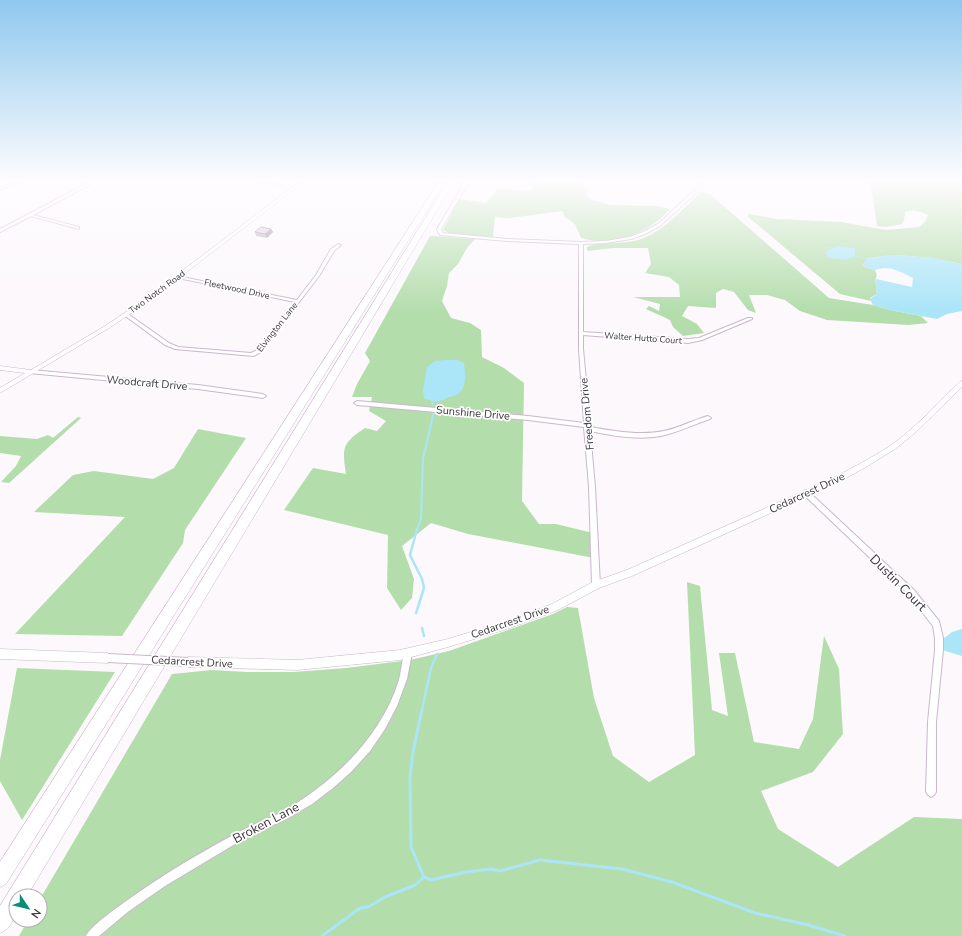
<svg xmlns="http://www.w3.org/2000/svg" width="962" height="936" viewBox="0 0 962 936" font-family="'Nunito Sans',sans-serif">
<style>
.green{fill:#b4ddac}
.water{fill:#aae5f8}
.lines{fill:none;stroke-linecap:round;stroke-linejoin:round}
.stream-far3{stroke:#aae5f8;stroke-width:1}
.stream-far2{stroke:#aae5f8;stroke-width:2}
.stream-far1{stroke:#aae5f8;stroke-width:2.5}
.stream{stroke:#aae5f8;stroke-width:3}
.minor-casing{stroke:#cab7cc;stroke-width:2}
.tertiary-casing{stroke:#cab7cc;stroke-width:1}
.motorway-casing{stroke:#cab7cc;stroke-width:1}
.minor{fill:#fff;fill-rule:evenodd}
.tertiary{fill:#fff;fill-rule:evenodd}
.motorway{fill:#fff;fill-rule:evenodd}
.tertiary-bridge-casing{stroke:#cab7cc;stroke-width:10;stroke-linecap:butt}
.tertiary-bridge{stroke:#fff;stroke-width:8}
.wall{fill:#beaec1}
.shaded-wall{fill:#9b8d9d}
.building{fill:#ddcae0;stroke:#9b8d9d}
.labels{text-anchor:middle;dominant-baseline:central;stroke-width:3.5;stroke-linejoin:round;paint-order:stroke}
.far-street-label{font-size:9px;fill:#3e363f;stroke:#fff}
.street-label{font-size:11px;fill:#3e363f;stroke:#fff}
.near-street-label{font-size:13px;fill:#3e363f;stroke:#fff}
</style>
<rect width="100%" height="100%" fill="#fcf8fc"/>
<g class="green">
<path d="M537,180l45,4 6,13 4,3 18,5 47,1 13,3c-20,24 -58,38 -89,29l-6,-14 -10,-7 -3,-6 -52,7 -15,-1 -2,20 -44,-4 -6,-3 16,-31 27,4 12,-15 33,3z"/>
<path d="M870,180h92v84c-29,-6 -66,-13 -95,-5l-4,6 2,2 10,3c3,6 1,7 0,11l2,6 -1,2 1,5 -7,4 1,3 -31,-7 -93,-78 2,-2 28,5 64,3 45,8 33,-3 6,-5 3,-7c-8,-4 -15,-6 -23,-3l-1,8 -2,4 -16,3 -9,-1z"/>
<path d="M701,192l9,2 119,104 44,7 17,5 31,6 7,7 -19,2 -82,-5 -27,-9 -15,-11 -18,-5h-18l7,18 -8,-3 -14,-18 -11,-3 -7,4v15l-28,-2 -6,10 15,8 7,9 -21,3 -10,-9 -3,-7 -24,-11 3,-3 10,5 1,-7 -27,-7h47l-1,-12 -10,-8 -24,-4 6,-9 -3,-16h-35l-26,3v-4c9,-5 38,-3 51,-7 26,-8 44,-31 63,-48z"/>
<path d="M430,236l45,3 -8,9 -9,16 -9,9 -2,13 -5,15 9,17 19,5 11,7 1,27 22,11 20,15 -2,118 17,23h17l37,9 1,25 -126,-24 -37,-11 -29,23 12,33 -2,19 -11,12 -14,-22 1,-53 -104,-25 29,-42 33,6c-4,-26 -4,-31 19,-46l12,3 9,-10 -17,-10 3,-14h-20l5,-13 13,-23 -5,-8z"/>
<path d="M78,417l3,1 -72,65 -8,-1 15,-16 5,-10 -21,-3v-17l37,3 11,-4 5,3z"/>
<path d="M198,429l48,9 -61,92 -2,13 -61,93 -107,-2 110,-117 -91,-5 39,-37 21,-4 59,8 21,-11z"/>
<path d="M687,582l13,4 12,124 16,6 -9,-63h16l19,89 45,7 14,-30 11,-83 15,33 4,65 -30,38 -52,19 17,38 60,38 76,-50 48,2v117h-943l9,-16h12v-21l132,-225 40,-4 34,2h48l52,-4 64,-8 39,-9 104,-37 14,-7 11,1 16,90 19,58 36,26 46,-27z"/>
<path d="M17,668l98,4 -93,148 -22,-39v-21z"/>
</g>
<g class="water">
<path d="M837,246l18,2v8l-9,4 -17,-2 -4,-6z"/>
<path d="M888,255l40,2 34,7v47l-15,3 -10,5 -47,-9 -17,-5 -3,-6 7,-5 -1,-5 1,-3 -3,-6 2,-1 36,8 1,-9c-13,-7 -24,-13 -38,-8l-10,-3 -2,-2 4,-6z"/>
<path d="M446,360h12l6,3c1,10 4,27 -8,32 -2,2 -6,1 -9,3 -9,5 -13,4 -23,0l-1,-8 4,-23 8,-6z"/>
<path d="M962,629v27l-20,-6 1,-11 9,-7z"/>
</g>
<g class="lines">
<g class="stream-far3">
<path d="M825,247l5,1"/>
<path d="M855,256l12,3"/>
</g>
<g class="stream-far2">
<path d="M432,404l1,-5"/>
<path d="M417,530l4,-12 2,-59 11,-48"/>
</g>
<g class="stream-far1">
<path d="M416,613l8,-25 -2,-9 -12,-24 7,-26"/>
<path d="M422,628l2,8"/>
<path d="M422,710l9,-42 6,-14"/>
</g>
<g class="stream">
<path d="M422,709l-9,43 -3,25 1,70 13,30 7,3 35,-8 25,-3 9,2 40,-11 82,9 50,13 83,31 53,12 37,11"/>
<path d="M322,936l38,-28 8,-1 17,-10 30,-12 9,-8"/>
</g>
<g class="minor-casing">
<g id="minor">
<path d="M18,180h4l-22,10v-2z"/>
<path d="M254,180h4l38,8 -2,1 -39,-8z"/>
<path d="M466,180h4l-29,49 2,4 64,6 74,3 25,-1 24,-4 13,-5 15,-8 48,-44h4l-50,46 -15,8 -14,5 -25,4 -23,1v88l105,7 11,-1 49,-20h4v1l-50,21 -14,3 -105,-8v14l7,74 1,2 -1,2c24,4 50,9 74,4 15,-3 29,-11 44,-15l3,2 -1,1c-15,5 -29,12 -45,16 -24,6 -51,1 -75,-4l5,56 5,98 -1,2 -3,1 -3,-1 -1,-2 -3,-98 -5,-60 -56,-7 -171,-15 -3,-2 3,-2 171,15 56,7 -5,-74v-105l-72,-3 -67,-6 -3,-6z"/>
<path d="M86,184l3,1 -56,30 46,12v2l-48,-13 -31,16v-3z"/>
<path d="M338,244l3,1 -7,6 -15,25 -58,76 -7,4 -79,-7 -10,-4 -41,-30v-1h4l41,29 9,4 73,6 6,-3 38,-48 -117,-24 -2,-1 1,-1 120,24 19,-25 15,-26z"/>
<path d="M31,370l167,15 65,9 3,2 -3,2 -65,-9 -169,-16 -1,-1z"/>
<path d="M806,490l2,1 106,99 25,31 4,17v12l-7,72v70l-2,3 -3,2 -3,-2 -2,-3 2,-70 7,-72v-12l-2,-12 -25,-32 -104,-99 -1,-2 1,-2z"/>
<path d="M408,649l3,1 1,3 -5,26 -10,27 -12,23 -15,22 -18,20 -19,17 -21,16 -22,13 -50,24 -75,45 -36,25 -30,25h-13c4,-10 36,-32 46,-39 32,-23 68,-44 103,-63 16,-9 33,-14 49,-23 51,-30 97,-74 115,-131 2,-9 3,-18 5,-27l1,-3z"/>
</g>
</g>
<g class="tertiary-casing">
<g id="tertiary">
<path d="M302,180h4l-161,124 -36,24 -109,65v-5l25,-15 -25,-3v-4l31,4 74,-44 36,-24z"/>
<path d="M962,381v6l-46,45 -21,17 -29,18 -29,16 -205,93 -33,12 -41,22 -48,18 -62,19 -48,13 -103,10 -109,-3 -3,-2 -2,-3 2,-3 3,-2 109,3 103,-10 48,-11 62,-19 42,-16 41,-22 34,-12 204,-91c20,-10 40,-21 59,-33 26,-18 47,-43 70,-64z"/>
<path d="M0,649l108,4 3,2 2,3 -2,3 -3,2 -108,-4z"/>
</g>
</g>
<g class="motorway-casing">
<g id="motorway">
<path d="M440,180h6l-440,704 -6,3v-25z"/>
<path d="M449,180h6l-428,716h-11c0,15 -1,31 -16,37v-27z"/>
</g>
</g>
<use href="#minor" class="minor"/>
<use href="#tertiary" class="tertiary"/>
<use href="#motorway" class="motorway"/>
<g class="tertiary-bridge-casing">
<path id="tertiary-bridge" d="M108,658l80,4"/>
</g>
<use href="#tertiary-bridge" class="tertiary-bridge"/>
</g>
<path class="wall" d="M271,229l2,3 -6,6 -11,-2 -1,-4z"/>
<path class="shaded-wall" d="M271,229l2,3 -6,6 -2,-4z"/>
<path class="building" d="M261,227l10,2 -6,5 -10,-2z"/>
<linearGradient id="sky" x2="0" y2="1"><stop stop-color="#8fc8ee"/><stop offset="0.58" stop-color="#fefcfe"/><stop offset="1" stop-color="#fefcfe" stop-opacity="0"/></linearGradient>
<rect width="962" height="311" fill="url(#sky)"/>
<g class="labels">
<g class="far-street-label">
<text transform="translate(237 289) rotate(12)">Fleetwood Drive</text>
<text transform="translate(157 292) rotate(-36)">Two Notch Road</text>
<text transform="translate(277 327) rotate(-52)">Elvington Lane</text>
<text transform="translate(643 338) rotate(4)">Walter Hutto Court</text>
</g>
<g class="street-label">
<text transform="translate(147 383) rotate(5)">Woodcraft Drive</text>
<text transform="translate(473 413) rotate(5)">Sunshine Drive</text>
<text transform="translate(587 414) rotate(-95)">Freedom Drive</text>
<text transform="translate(807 493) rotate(-25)">Cedarcrest Drive</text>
<text transform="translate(510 622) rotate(-19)">Cedarcrest Drive</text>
<text transform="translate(192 662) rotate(3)">Cedarcrest Drive</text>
</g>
<g class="near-street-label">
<text transform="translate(898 583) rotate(45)">Dustin Court</text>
<text transform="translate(266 823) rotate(-28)">Broken Lane</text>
</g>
</g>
<g transform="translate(28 908) rotate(125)"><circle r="19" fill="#ffffff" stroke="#b2afb2"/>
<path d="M0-3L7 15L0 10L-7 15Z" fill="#088e75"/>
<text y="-6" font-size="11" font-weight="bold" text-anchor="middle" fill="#3e363f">N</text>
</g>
</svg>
